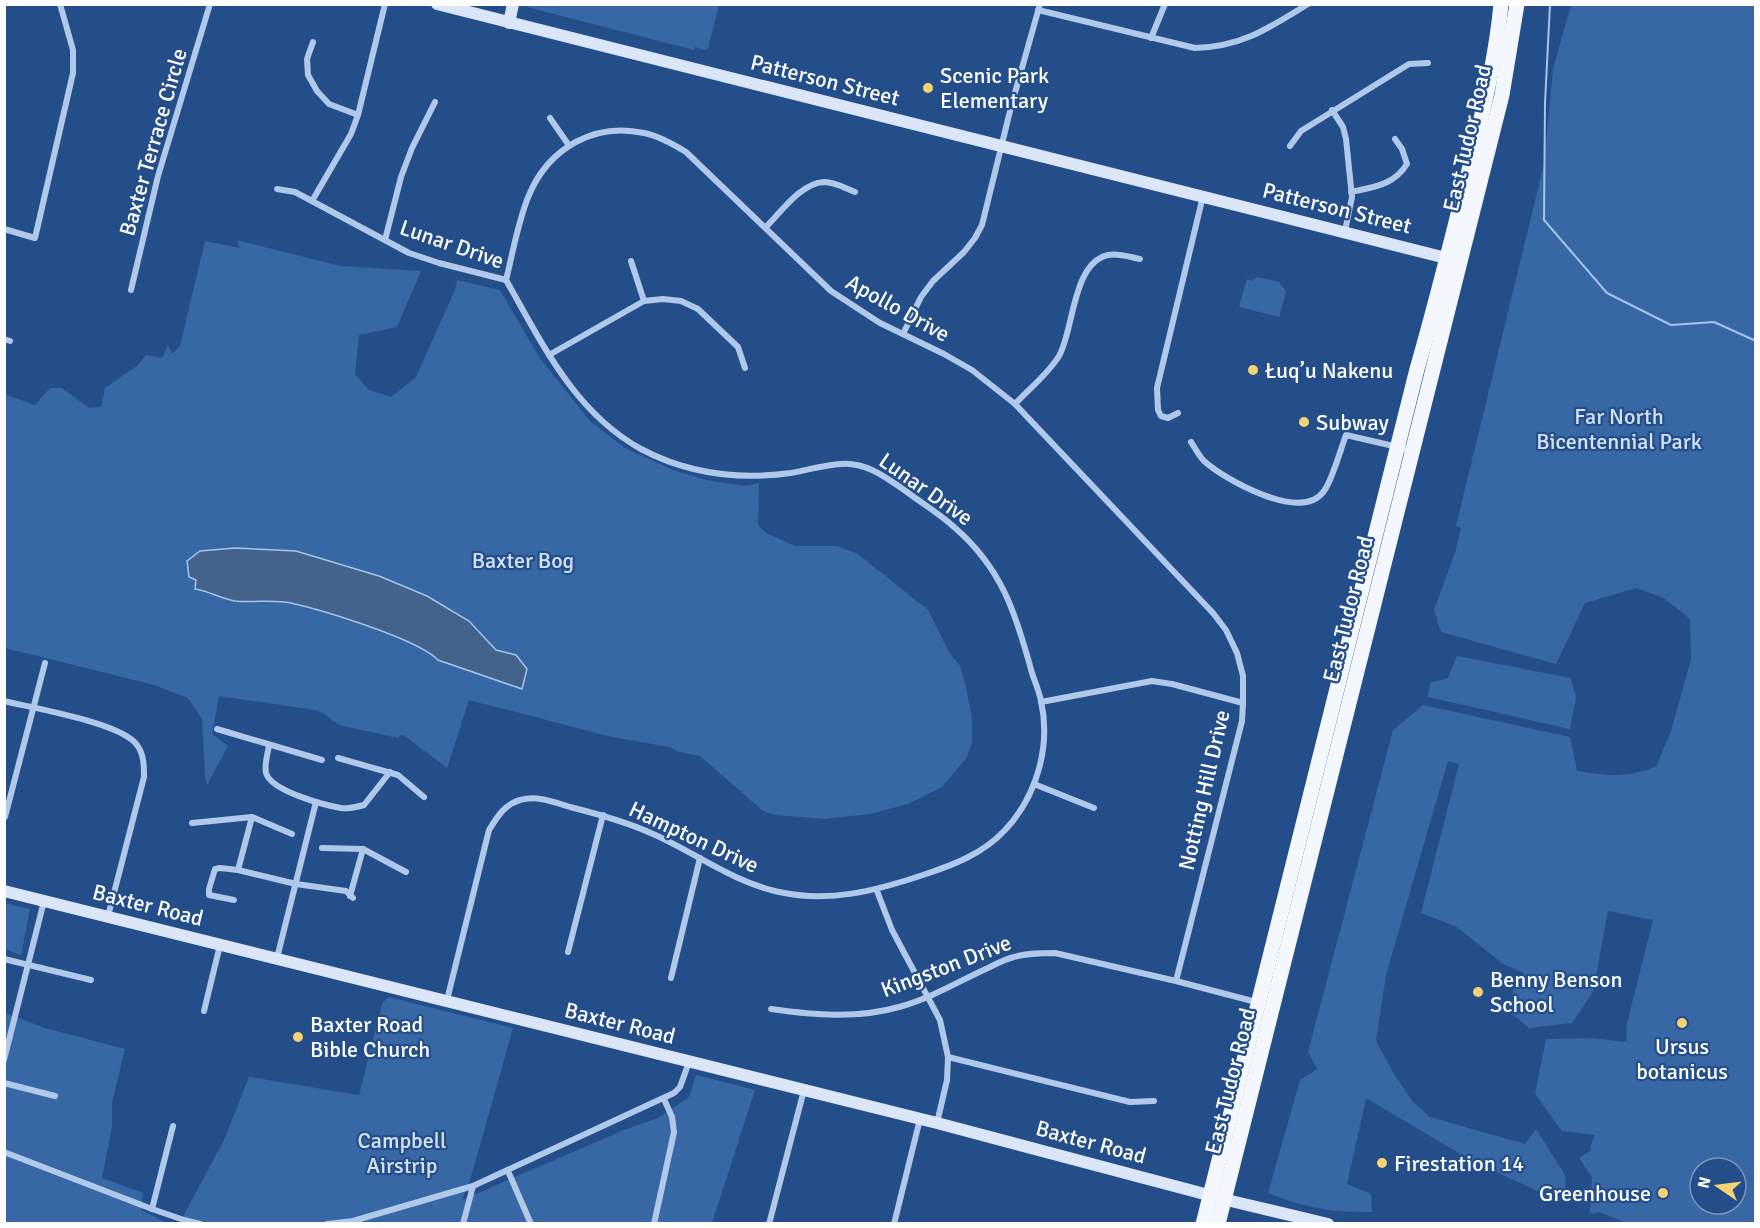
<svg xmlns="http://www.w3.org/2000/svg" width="1760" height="1228" viewBox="0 0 1760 1228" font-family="Signika,sans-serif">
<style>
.green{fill:#3867a6;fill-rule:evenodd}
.water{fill:#43628c;stroke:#a5c4eb;stroke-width:1.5}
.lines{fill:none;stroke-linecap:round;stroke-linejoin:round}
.stream{stroke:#a5c4eb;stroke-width:2}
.street{stroke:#b0c9ea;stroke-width:6}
.secondary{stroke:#dbe7f8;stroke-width:12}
.primary{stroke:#f4f8fe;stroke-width:15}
.poi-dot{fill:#f5d274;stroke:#244e8a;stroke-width:2}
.labels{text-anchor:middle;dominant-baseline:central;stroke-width:4.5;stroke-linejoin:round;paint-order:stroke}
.poi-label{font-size:22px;fill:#fff;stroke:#244e8a;text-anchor:start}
.street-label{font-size:22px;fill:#fff;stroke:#244e8a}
.park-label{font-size:22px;fill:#d5e4f8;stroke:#244e8a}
</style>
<rect width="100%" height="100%" fill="#244e8a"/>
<g class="green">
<path d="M527,5v-1l192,1 -11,43 -3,2 -10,-3 -1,3 -167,-43z"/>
<path d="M1571,5h184v1218h-128l-28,-11 -9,2 2,-37 -13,-19 12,-8 -1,-3 5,-12 -33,-4 -27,-37 11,-55 45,-1 35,4 1,-19 26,-103 -45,-9 -15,81 -21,31 -43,5 -19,-16 3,-21 11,-18 -21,-9 -46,-37 -36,-14 38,-149 -11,-3 -62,214 -10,66 18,33 19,28 17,15 95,27 11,-15 29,46 1,21 -13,2 -81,-37 -106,-63 -19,86 24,10 1,18c-40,1 -67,-4 -104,-19l32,-113 17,-11 -9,-17 85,-322 30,-25 147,32 7,34c32,5 48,7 79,-4l15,-36 20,-72 -1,-40 -26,-21 -28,-10 -51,15 -29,61 -115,-32 -7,-22 22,-60 5,-22 -5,-2 88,-362 9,-95zM1700,1168h36v36h-36z"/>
<path d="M237,240l103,26 81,5 -24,56 -38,8 -4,39 14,16 22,7 25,-20 39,-87 2,-10 43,10 39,67 51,64 35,27 48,22 33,10 39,6 14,-3 -1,42 8,8 29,13h42l21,8 70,56 21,42 11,14 5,17 7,34v26l-5,14 -25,30 -34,17 -38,10 -46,5 -48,-4 -13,-4 -63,-55 -21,-4 -9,-5 -58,-10 -143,-37 -22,68 -42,-32 -5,-1 -2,3 -59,-13 -16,-12 -8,-3 -96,-14 -7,38 16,12 -21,39 -2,-9 -3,-57 -14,-21 -34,-13 -149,-37 -1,-254 31,11 15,-17h12l27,20 12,-1 4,-19 33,-23 8,-10 16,3 6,-13 4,9 8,-8 25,-105 35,7z"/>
<path d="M1257,277l22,5 7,10 -7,25 -40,-10 8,-28 5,2z"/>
<path d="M1457,656l114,22 5,20 -6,31 -142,-32 2,-14 18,-5z"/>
<path d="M4,903l26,6 -9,46 -16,-6z"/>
<path d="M388,997l125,31 -42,149 -9,23 162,-70 34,-12 31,-21 7,-22 59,15 -43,133 -533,1 45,-84 25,-63 110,18 23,-91z"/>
<path d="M5,1013l40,15 80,21 -13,53v24l-10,52 41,15 -2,17 26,13 -162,1z"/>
</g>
<path class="water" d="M235,548l61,3 83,25 48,20 42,25 27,29 20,5 11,14 -5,20 -84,-29c-20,-21 -116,-50 -147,-57 -18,-4 -37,0 -56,-2 -13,-2 -26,-10 -40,-12l1,-9 -7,-3 -2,-16 13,-10z"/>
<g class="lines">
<path class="stream" d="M1550,4l-5,99 -1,117 63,73 64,32 43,-3 42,19"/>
<g class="street">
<path d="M1038,10l157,38c47,-1 74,-20 113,-44"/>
<path d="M1151,38l14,-34"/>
<path d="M313,42l-6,17 1,16 9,16 12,13 29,11"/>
<path d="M1332,110l11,17 3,12 6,58 -7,34"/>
<path d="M550,118l18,26"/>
<path d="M1290,146l11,-15 108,-67 19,-1"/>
<path d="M277,189l18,3 114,61 30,10 67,17c36,63 68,132 135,169 47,25 98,31 150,24 17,-3 33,-8 50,-9 26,-2 46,14 66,28 16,12 33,22 47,35 48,41 62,87 78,146 3,9 7,18 9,28 10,45 -4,95 -36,129 -22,24 -52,35 -82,45 -48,16 -94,28 -144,17 -46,-10 -83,-39 -126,-58 -26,-12 -55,-20 -83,-27 -16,-5 -34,-12 -50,-7 -15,4 -23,17 -31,30l-42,170"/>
<path d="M1351,192c23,-5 43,-7 56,-28l-5,-15 -7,-10"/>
<path d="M312,201l39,-67 7,-19 27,-111"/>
<path d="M766,227c15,-15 35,-44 58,-45 11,0 21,6 31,10"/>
<path d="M4,229l31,9 38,-165v-23l-13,-46"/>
<path d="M385,240l16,-63 11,-29 23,-46"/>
<path d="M631,261l13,40"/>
<path d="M506,280c7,-28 12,-59 23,-85 20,-47 65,-73 115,-62 15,3 29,11 42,19l145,139 49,32 64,31 28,16 43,34 198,209 13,17 11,23 6,23v27l-1,18 -66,260"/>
<path d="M131,290l27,-114 52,-172"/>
<path d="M903,334l18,-37 12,-16 31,-29 11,-14 7,-13 29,-118 29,-103"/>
<path d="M4,339l6,2"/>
<path d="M549,355l95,-54 19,-2 18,2 17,8 40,38 7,21"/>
<path d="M1015,404c14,-15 33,-30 44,-48 15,-26 13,-93 49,-101 10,-2 22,2 32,4"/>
<path d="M1178,413l-10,5 -7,-2 -3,-6 -1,-22 46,-192"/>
<path d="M1191,442c4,6 8,14 13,19 21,19 98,62 120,30 8,-10 17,-43 22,-56l65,15"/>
<path d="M4,701c29,7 118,22 133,44 7,9 7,22 7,32l-36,139"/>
<path d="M1041,702l111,-21 20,3 71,19"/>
<path d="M217,729l105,31"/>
<path d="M269,745c-1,8 -5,20 -3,28 5,18 58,32 75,35 8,1 16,-1 23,-3l26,-33"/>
<path d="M338,758l60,17 26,22"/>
<path d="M1034,784l60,24"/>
<path d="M5,817l40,-154"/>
<path d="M192,823l60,-6 40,17"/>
<path d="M322,848l41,1 43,23"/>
<path d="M238,870l14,-53"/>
<path d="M877,891l15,39 48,90 8,37 -1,23 -10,43"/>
<path d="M350,896l13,-47"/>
<path d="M234,900l-25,-5v-6l6,-20 5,-1 18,2 58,14 50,7 7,7"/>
<path d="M568,952l35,-137"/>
<path d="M277,958l39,-156"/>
<path d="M4,959l87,21"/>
<path d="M671,978l29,-120"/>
<path d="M771,1009c43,6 86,10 128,-2 31,-8 60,-26 89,-39 8,-4 17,-9 26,-11 13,-4 27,-4 41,-4l121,28 80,21"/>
<path d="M204,1011l16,-66"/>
<path d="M948,1057l182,45 24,-1"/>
<path d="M4,1060l40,-159"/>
<path d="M4,1083l51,13"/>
<path d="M4,1152l148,57 32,11 16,4"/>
<path d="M508,1171l23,53"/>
<path d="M152,1209l21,-83"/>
<path d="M327,1224l26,-3 120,-35 201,-93 6,-6 9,-25"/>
<path d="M463,1224l10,-38"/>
<path d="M654,1224l20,-92 -2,-15 -8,-18"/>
<path d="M769,1224l35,-134"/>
<path d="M894,1224l26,-105"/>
</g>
<g class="secondary">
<path d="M437,4l1017,256"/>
<path d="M509,23l4,-19"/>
<path d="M4,891l933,232 294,78 97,23"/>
</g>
<g class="primary">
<path d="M1203,1224l214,-855c20,-69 37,-138 54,-207 12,-52 25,-104 30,-158"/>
<path d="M1218,1224l284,-1129 15,-91"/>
</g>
</g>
<g class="poi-dot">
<circle cx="928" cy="88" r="6"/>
<circle cx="1253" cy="370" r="6"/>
<circle cx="1304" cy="422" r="6"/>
<circle cx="1478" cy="992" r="6"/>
<circle cx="1682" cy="1023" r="6"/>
<circle cx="298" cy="1037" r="6"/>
<circle cx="1382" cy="1163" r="6"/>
<circle cx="1663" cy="1193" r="6"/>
</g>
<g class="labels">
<g class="poi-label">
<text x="940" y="75">Scenic Park<tspan x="940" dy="25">Elementary</tspan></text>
<text x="1265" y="370">Łuq’u Nakenu</text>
<text x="1316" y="422">Subway</text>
<text x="1490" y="979">Benny Benson<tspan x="1490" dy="25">School</tspan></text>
<text x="310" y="1024">Baxter Road<tspan x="310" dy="25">Bible Church</tspan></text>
<text x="1682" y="1046" text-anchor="middle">Ursus<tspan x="1682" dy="25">botanicus</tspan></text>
<text x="1394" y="1163">Firestation 14</text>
<text x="1651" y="1193" text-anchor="end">Greenhouse</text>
</g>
<g class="street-label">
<text transform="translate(825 80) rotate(14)">Patterson Street</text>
<text transform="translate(1467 138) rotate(-77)">East Tudor Road</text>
<text transform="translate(153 142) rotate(-74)">Baxter Terrace Circle</text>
<text transform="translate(1337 208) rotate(14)">Patterson Street</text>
<text transform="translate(452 244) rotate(19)">Lunar Drive</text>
<text transform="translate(898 308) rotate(29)">Apollo Drive</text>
<text transform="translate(926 489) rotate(35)">Lunar Drive</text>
<text transform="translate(1348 609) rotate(-76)">East Tudor Road</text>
<text transform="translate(1204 790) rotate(-77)">Notting Hill Drive</text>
<text transform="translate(694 837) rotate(25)">Hampton Drive</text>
<text transform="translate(148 905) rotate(14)">Baxter Road</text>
<text transform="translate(946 966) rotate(-21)">Kingston Drive</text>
<text transform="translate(620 1023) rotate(14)">Baxter Road</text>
<text transform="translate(1230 1081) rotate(-76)">East Tudor Road</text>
<text transform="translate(1091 1142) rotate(15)">Baxter Road</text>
</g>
<g class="park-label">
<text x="1619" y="416">Far North<tspan x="1619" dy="25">Bicentennial Park</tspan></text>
<text x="523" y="560">Baxter Bog</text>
<text x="402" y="1140">Campbell<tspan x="402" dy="25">Airstrip</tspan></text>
</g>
</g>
<rect width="1760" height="1228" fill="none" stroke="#ffffff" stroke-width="12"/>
<g transform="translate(1718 1186) rotate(284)"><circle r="28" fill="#244e8a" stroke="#7c95b9" stroke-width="1.5"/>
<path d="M0-4.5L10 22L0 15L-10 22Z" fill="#f5d274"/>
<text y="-9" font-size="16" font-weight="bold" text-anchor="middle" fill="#ffffff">N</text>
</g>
</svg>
